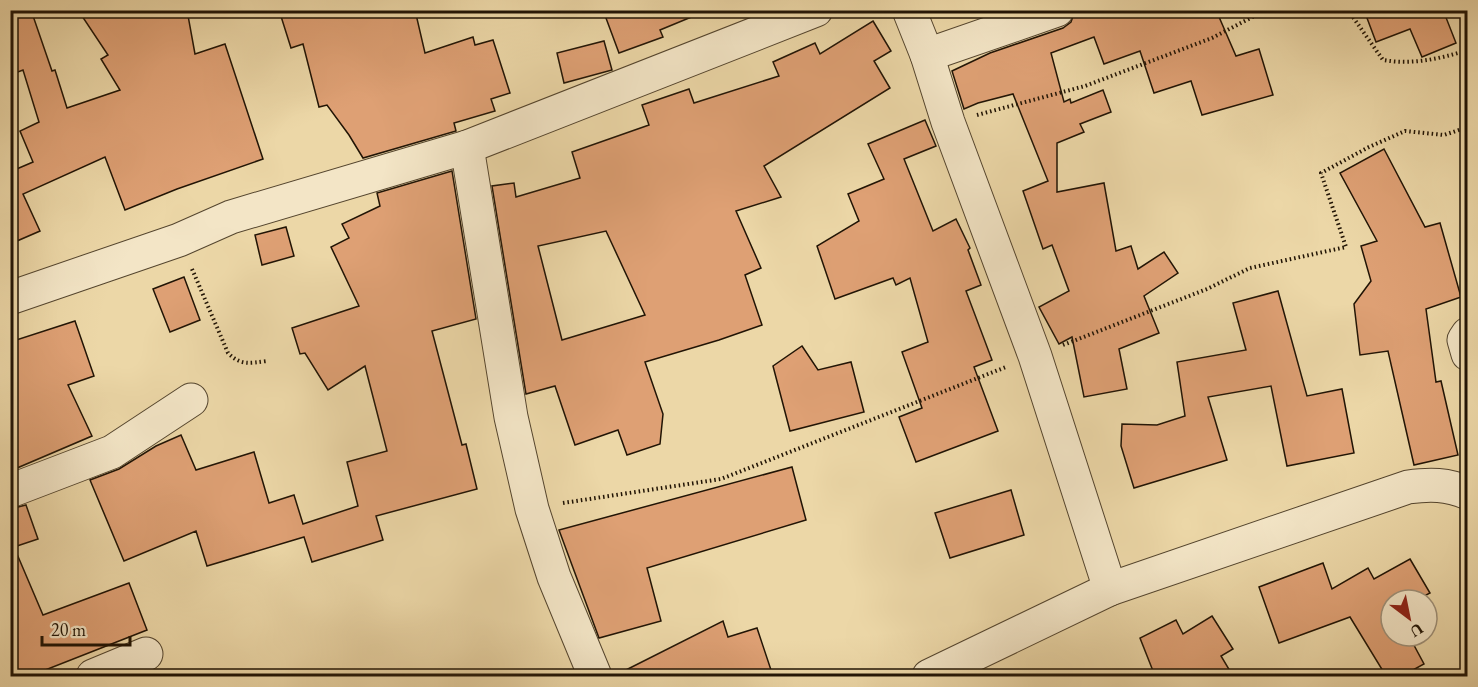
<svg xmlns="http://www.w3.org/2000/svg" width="1478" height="687" viewBox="0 0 1478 687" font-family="'EB Garamond',serif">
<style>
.building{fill:#dea074;stroke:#211405;stroke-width:1.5;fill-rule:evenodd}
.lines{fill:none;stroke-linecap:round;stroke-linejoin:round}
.minor-casing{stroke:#54452e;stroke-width:35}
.path{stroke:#211405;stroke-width:4;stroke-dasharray:1.5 3;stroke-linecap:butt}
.minor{stroke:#f3e5c6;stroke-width:33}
</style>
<rect width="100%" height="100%" fill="#ecd7a7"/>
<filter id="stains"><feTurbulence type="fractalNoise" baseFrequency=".00333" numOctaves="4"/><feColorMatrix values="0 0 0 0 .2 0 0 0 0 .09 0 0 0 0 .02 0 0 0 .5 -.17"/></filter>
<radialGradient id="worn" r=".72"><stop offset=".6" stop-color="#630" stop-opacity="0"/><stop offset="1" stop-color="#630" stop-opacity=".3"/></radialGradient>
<g class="building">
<path d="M10,10h21l21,61 3,-1 12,38 53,-18 -19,-31 7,-4 -30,-45h109l8,44 30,-10 38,115 -86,30 -52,21 -20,-53 -82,37 17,37 -30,13v-77l2,4 21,-9 -13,-31 19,-9 -16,-52 -13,5z"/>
<path d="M279,10h136l10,43 48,-16 2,8 18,-5 17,53 -19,6 4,12 -41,12 2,8 -93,27 -14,-23 -22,-30 -8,2 -16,-63 -12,4z"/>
<path d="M603,10h103v1l-46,19 3,7 -44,16z"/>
<path d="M1075,10h141l20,46 23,-7 14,46 -71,20 -11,-34 -37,12 -14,-42 -36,13 -10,-27 -43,16 13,49 6,-3 1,4 32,-13 8,22 -31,12 4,8 -27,11v49l47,-9 12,68 15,-5 7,23 26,-17 14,21 -34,23 15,37 -40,16 8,40 -43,8 -12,-60 -13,7 -20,-37 30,-16 -17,-46 -9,4 -20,-58 25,-10 -35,-87 -35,9 -14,6 -12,-38 38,-18 73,-25 8,-6z"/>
<path d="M1364,10h88v2l-7,3 11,28 -34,14 -12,-28 -34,13z"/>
<path d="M873,21l18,30 -17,10 16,27 -126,78 17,31 -45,14 25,57 -16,7 17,50 -43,15 -74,22 18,52 -3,30 -33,11 -9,-25 -43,15 -20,-59 -29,8 -34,-208 22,-3 2,14 64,-19 -8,-26 77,-27 -7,-20 47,-16 5,14 85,-27 -6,-14 42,-19 5,11zM606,231l39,84 -83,25 -24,-94z"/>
<path d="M604,41l8,29 -48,13 -7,-30z"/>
<path d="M925,120l11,26 -32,13 29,72 23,-12 14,29 -2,2 13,35 -15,6 26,69 -18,7 24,64 -82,31 -17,-45 23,-9 -20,-56 26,-10 -18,-64 -14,7 -3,-7 -58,21 -18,-53 42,-25 -11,-27 36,-15 -16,-35z"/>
<path d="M1384,149l41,78 15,-4 21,74 -35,12 10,73 5,-1 17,74 -44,10 -26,-114 -28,4 -6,-51 17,-23 -10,-35 16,-5 -37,-68z"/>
<path d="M452,171l24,148 -44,12 30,114 4,-1 11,45 -101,27 7,24 -71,22 -8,-25 -97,29 -11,-35 -72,30 -34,-81 29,-11 37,-23 25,-11 15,35 58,-18 15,51 25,-8 9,29 55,-18 -11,-44 40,-11 -22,-85 -37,24 -23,-37 -5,1 -8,-26 67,-22 -28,-59 18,-9 -7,-14 38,-18 -3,-13z"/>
<path d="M286,227l8,29 -32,9 -7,-30z"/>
<path d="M184,277l16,43 -30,12 -17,-43z"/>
<path d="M1278,291l29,105 35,-7 12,64 -67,13 -16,-80 -63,11 19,63 -93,28 -13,-42 1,-22 35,1 28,-9 -8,-54 69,-12 -13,-47z"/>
<path d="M75,321l19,55 -26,9 24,51 -82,35v-129z"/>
<path d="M802,346l16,24 33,-8 13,50 -74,19 -17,-65z"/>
<path d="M792,467l14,53 -159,48 14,53 -62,17 -40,-108z"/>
<path d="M1011,490l13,45 -74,23 -15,-45z"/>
<path d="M26,505l12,34 -24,8 29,68 86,-32 18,47 -117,46h-20v-167z"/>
<path d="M1410,559l20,34 -13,7h-26v36h18l15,28 -22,12h-16l-36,-59 -71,26 -20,-56 64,-24 9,26 36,-21 6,11z"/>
<path d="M1212,616l21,33 -12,7 12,20h-78l-15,-38 36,-18 7,14z"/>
<path d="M723,621l5,16 29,-9 16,48h-159z"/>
</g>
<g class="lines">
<g class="minor-casing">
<g id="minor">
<path d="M909,10l18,45 21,67 87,234 75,233"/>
<path d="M927,55l130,-45"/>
<path d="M467,147l44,270 21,92 22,68 41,99"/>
<path d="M10,298l169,-58 52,-23 236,-70 349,-137"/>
<path d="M1468,334l-4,6 4,14"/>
<path d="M10,491l102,-39 79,-52"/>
<path d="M93,676l53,-22"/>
<path d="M929,676l181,-87 298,-102c22,-3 39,-3 60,6"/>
</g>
</g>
<g class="path">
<path d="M1348,10l35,50c29,5 56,-1 85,-10"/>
<path d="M977,115l108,-29 127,-48 54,-28"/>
<path d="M192,269l36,84c13,13 22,10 39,8"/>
<path d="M1063,345l144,-56 43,-21 96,-21 -25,-74 48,-26 36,-16 39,4 24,-8"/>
<path d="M563,503l158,-24 285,-112"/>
</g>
<use href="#minor" class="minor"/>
</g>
<rect width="1478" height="687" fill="none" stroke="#ecd7a7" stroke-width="36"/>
<rect x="12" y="12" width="1454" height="663" fill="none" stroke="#211405" stroke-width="3"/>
<rect x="18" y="18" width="1442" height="651" fill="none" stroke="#211405" stroke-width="1.5"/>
<g transform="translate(1409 618) rotate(148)"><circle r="28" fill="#f3e5c6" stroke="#9f9179" stroke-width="1.5"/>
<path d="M0-4.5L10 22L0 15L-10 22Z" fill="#8f2418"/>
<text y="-9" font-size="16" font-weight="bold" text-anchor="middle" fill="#211405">U</text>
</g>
<path d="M42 636v9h88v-9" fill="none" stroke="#211405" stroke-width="3"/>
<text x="51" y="636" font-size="18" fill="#211405" stroke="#f3e5c6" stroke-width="4.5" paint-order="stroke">20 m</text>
<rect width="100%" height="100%" filter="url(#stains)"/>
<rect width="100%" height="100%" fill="url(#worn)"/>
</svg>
